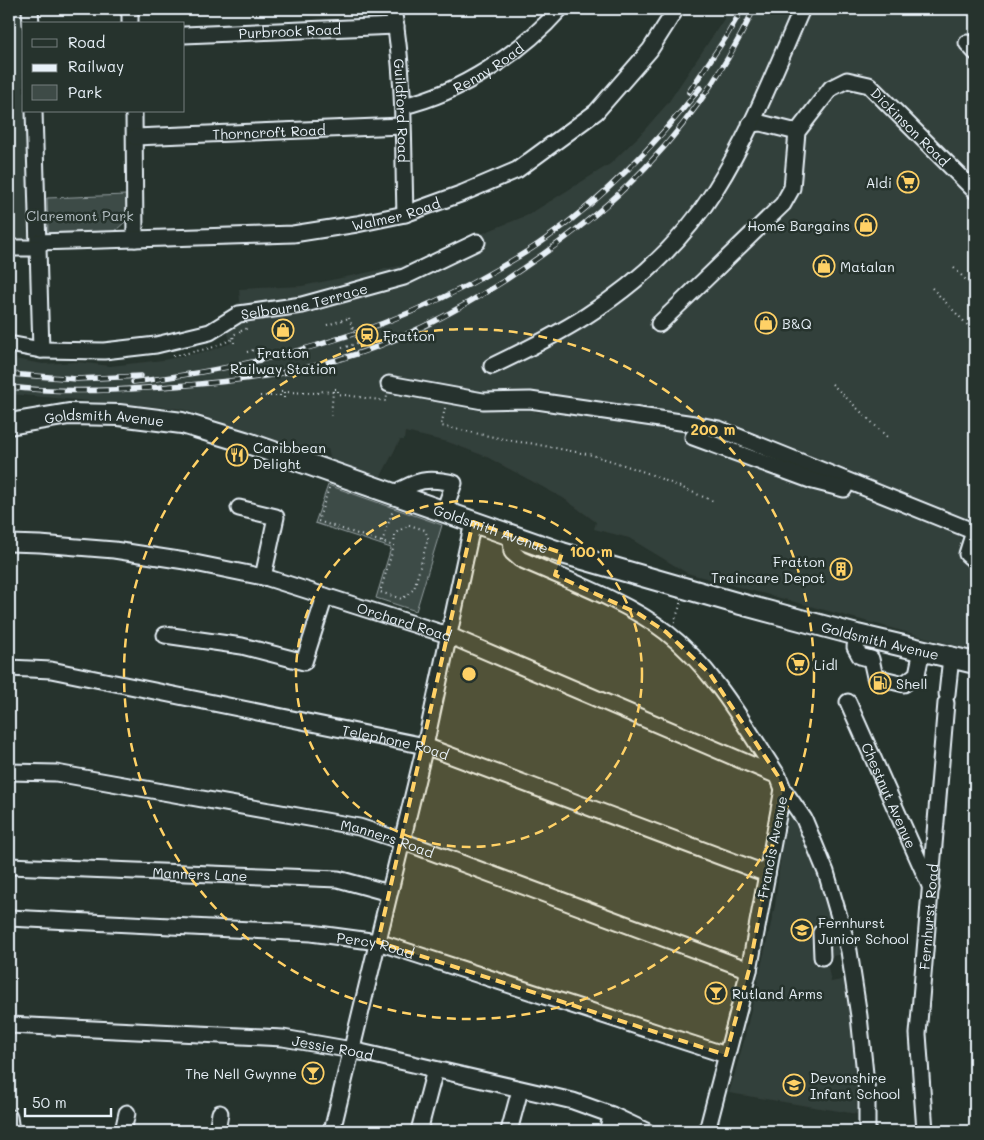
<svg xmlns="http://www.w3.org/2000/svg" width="984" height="1140" viewBox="0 0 984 1140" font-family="Mali,sans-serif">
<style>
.built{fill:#333f3a}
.green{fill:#3e4b47;stroke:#939ea0}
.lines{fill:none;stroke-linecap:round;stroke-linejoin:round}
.minor-casing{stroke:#e8f1f8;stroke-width:19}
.major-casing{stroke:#e8f1f8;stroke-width:24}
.path{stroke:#e8f1f8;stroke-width:2;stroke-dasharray:1 4;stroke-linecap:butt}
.minor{stroke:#26332d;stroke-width:15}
.major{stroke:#26332d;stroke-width:20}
.rail-casing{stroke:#e8f1f8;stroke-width:5.5}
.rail{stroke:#26332d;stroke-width:4;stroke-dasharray:11;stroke-linecap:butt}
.path-bridge{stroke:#e8f1f8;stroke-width:2;stroke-dasharray:1 4;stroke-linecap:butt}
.marked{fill:#ffd166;fill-opacity:0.2;stroke:#ffd166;stroke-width:4;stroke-dasharray:10 6;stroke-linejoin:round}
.ring{fill:none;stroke:#ffd166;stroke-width:2.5;stroke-dasharray:9 6}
.labels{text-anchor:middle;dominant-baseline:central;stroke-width:5;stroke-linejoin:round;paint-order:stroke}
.street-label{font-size:14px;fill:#e8f1f8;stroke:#26332d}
.poi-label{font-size:14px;fill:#e8f1f8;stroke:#26332d;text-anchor:start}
.park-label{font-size:14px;fill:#b5bfc3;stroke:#26332d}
.centre{fill:#ffd166;stroke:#26332d;stroke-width:2.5}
.ring-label{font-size:15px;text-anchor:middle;font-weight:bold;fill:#ffd166;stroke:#26332d;stroke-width:5;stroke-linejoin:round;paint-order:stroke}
</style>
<rect width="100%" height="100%" fill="#26332d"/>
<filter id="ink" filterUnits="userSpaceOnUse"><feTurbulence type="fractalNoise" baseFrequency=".02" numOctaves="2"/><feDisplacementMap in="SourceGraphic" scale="10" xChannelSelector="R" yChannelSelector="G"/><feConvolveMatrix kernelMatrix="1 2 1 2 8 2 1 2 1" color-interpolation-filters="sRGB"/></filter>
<g filter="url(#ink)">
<g class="built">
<path d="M9,9h13v2l2,100h2l4,133 -21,-1z"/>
<path d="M728,9h247v517l-266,-108 -170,-22 -4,11v5l24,1 145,18 249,97 11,15 11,4v100l-10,1 -278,-75 -58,-35 -35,-9 2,-7 -33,-24 -76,-41 -39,-15 -43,-10 -1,8h-4l-21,40 -48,-18 -3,-13 -43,-5 -103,-35 -173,-15v-36l34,6 35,-2 32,4 53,-6 49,-10 19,-7 -10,-30 19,-11 -1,-13 63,-3 102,-21 124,-50 82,-51 29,-28 29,-33 56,-84z"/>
<path d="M792,816l24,54 25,84 -15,4 5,24 15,-3 10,97 1,38 -128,-21 14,-49 32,-138 10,-87z"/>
</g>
<g class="green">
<path d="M126,195l1,25 -14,13 -65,1 -1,-36z"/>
<path d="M328,485l114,40 -26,86 -40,-13 15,-50 -76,-25z"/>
</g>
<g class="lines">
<g class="minor-casing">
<g id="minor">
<path d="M30,9l1,15"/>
<path d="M127,9l3,4v11"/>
<path id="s1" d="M393,9c12,67 10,137 12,205"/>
<path id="s2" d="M184,35l212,-9"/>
<path d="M967,43l8,9"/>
<path id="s3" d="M403,106c57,-13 118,-53 157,-97"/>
<path d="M34,111l7,239"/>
<path d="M134,111l1,128"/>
<path d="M750,124l11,-1 36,9"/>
<path id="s4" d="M135,137l267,-11"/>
<path id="s5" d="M38,242l255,-8 64,-10 48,-10 58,-21 54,-23 79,-58 54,-62 26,-41"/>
<path d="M9,248h29"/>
<path id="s6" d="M659,324l124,-120 9,-16 5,-56 34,-44 16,-8 22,5 106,106"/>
<path id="s7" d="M9,344l32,6 63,1 52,-6 54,-13 29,-18 63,-9 102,-28 73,-35"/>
<path d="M492,366c32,-15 64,-31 94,-50 50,-32 97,-75 129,-126 36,-57 60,-120 87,-181"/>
<path d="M389,384l94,17 47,-1 164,24 25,5 256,103"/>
<path d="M693,437l120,44 31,8 2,-4"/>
<path d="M393,494c24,-14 34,-17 61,-11l-10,28"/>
<path d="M239,508l37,9 -13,60"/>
<path d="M974,532l-7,22 8,7"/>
<path d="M511,535l1,17 8,7c45,20 108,43 146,73 49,38 79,94 112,144l5,13 -34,181 -42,161"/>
<path id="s8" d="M9,543l31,1 74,6 71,11 83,17 180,57 330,141"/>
<path d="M165,635l77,11 62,16 21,-66"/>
<path d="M857,635l-2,12 5,9 11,3 4,18 29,7 13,-10 5,-24"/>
<path id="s9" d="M9,668l42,2 374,76 342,128"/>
<path d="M947,694l4,-37"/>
<path id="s10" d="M848,702l83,186"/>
<path id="s11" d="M9,772l47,1 303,54 43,14 347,129"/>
<path d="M783,789l21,30 22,53 23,79 10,65 8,77v38"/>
<path id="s12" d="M9,866l329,13 51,14"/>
<path id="s13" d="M9,918l302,15 67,9 348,113"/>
<path d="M822,957l-1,-24 21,-4"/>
<path id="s14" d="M9,1025l274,13 69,12 221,51 39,14 34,16"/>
<path d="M9,1117l2,14"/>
<path d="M123,1131l4,-18"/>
<path d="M217,1131l3,-18"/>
<path d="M332,1131l93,-385 48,-224"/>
<path d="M419,1131l16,-61"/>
<path d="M509,1131l11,-41"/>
<path d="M607,1131l5,-16"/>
<path id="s15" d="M925,1131l-7,-97 28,-331"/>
</g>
</g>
<g class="major-casing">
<g id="major">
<path id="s16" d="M9,424l60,-10 50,1 63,8 63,19 317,111 171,49 124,33 118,28"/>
</g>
</g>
<g class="path">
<path d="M954,268l21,21"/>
<path d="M932,288l43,45"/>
<path d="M327,325l22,-7"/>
<path d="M241,331l9,-4"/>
<path d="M234,343l-1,-8 8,-4"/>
<path d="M342,348l16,-5"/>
<path d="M247,352l10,-3"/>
<path d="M173,356l38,-8 22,-9"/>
<path d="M253,370l13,-3"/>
<path d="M832,384l55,53"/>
<path d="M333,392v-3h5v5l48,7 1,-5"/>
<path d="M260,396h20v-4h4"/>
<path d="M284,398v-6l34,1 1,-2 14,1 -2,24"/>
<path d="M445,408l-4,18 77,16 11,1 63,12 23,7 35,12 63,27"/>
<path d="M329,488l-11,33 76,25"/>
<path d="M409,525l16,5 3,8 -14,51 -12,10 -22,-7 14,-46 1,-13z"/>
<path d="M382,542l11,-32"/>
<path d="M674,623l7,-20"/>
</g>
<use href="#minor" class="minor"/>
<use href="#major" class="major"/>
<g class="rail-casing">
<g id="rail">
<path d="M689,92l37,-55 16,-28"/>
<path d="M9,374l68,5 64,-3"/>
<path d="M133,382c127,-15 255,-49 366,-114 16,-9 33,-19 48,-30 59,-42 108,-93 153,-150"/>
<path d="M9,387c50,6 101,4 152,0 58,-4 116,-10 172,-26 63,-17 119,-47 174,-82 42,-28 84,-58 120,-93 52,-50 96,-112 127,-177"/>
</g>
</g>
<use href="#rail" class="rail"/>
<path class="path-bridge" d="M349,318l9,25"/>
</g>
</g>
<path class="marked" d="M473,522l89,31 -7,22 84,39 27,18 44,42 68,102 5,13 -34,181 -23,85 -348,-113z"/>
<g class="ring">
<circle cx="469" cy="674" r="173"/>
<circle cx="469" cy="674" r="345"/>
</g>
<defs>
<g id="supermarket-ring" transform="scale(1.125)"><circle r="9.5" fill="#26332d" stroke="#ffd166" stroke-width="1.5"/><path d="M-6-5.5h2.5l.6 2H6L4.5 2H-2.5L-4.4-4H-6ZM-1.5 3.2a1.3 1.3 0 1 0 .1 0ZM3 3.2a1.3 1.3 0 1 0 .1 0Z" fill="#ffd166"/></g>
<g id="shop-ring" transform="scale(1.125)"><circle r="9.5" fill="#26332d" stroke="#ffd166" stroke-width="1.5"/><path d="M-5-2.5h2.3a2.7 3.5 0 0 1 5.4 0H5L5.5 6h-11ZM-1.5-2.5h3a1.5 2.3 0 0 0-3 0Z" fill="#ffd166"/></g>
<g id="station-ring" transform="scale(1.125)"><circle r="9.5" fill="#26332d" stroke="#ffd166" stroke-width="1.5"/><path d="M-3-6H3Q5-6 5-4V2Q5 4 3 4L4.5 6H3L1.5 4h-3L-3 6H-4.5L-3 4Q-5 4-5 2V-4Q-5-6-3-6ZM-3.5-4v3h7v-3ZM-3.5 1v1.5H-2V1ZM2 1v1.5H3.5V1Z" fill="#ffd166"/></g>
<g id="restaurant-ring" transform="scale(1.125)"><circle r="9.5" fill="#26332d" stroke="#ffd166" stroke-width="1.5"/><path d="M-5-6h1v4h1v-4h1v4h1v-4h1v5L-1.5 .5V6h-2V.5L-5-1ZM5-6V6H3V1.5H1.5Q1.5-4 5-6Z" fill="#ffd166"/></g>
<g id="building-ring" transform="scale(1.125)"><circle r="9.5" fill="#26332d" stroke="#ffd166" stroke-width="1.5"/><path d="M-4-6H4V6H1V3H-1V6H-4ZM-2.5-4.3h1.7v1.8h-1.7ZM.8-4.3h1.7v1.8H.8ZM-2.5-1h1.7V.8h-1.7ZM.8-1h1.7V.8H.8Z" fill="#ffd166"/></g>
<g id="fuel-ring" transform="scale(1.125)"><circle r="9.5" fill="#26332d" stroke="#ffd166" stroke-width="1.5"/><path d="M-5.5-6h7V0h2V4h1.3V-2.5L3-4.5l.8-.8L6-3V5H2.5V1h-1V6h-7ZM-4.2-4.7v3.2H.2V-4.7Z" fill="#ffd166"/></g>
<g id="school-ring" transform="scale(1.125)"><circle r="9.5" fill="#26332d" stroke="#ffd166" stroke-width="1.5"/><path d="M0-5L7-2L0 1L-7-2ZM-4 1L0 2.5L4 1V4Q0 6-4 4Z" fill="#ffd166"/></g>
<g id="bar-ring" transform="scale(1.125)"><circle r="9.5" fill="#26332d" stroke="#ffd166" stroke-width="1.5"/><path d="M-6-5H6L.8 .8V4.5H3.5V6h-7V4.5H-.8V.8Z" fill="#ffd166"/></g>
</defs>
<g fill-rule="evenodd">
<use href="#supermarket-ring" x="908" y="182"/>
<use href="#shop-ring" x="866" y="225"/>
<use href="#shop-ring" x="824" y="266"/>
<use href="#shop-ring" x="766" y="323"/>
<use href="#shop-ring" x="283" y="330"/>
<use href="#station-ring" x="367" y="335"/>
<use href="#restaurant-ring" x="237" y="455"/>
<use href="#building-ring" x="841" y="569"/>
<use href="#supermarket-ring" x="798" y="664"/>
<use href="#fuel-ring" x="880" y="683"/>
<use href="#school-ring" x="802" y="930"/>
<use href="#bar-ring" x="716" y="993"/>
<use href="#bar-ring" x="313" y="1073"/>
<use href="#school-ring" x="794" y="1085"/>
</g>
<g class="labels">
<g class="street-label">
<text stroke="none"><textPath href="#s2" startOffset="106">Purbrook Road</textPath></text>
<text stroke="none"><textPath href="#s3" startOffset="94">Renny Road</textPath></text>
<text stroke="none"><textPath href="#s1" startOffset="102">Guildford Road</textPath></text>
<text stroke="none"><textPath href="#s6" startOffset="402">Dickinson Road</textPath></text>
<text stroke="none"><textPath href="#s4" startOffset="134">Thorncroft Road</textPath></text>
<text stroke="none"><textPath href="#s5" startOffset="360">Walmer Road</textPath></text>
<text stroke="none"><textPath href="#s7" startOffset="304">Selbourne Terrace</textPath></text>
<text stroke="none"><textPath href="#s16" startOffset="96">Goldsmith Avenue</textPath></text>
<text stroke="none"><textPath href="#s16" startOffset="501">Goldsmith Avenue</textPath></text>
<text stroke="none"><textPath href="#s8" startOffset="405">Orchard Road</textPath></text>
<text stroke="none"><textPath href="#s16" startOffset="906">Goldsmith Avenue</textPath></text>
<text stroke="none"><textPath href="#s9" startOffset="394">Telephone Road</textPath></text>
<text stroke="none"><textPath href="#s10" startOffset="102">Chestnut Avenue</textPath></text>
<text stroke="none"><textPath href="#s11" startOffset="385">Manners Road</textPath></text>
<text transform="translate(772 847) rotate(-79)">Francis Avenue</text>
<text stroke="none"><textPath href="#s12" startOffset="191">Manners Lane</textPath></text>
<text stroke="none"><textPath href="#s15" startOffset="215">Fernhurst Road</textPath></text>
<text stroke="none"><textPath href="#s13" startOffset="368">Percy Road</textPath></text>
<text stroke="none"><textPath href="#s14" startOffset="325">Jessie Road</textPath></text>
</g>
<g class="poi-label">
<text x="892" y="182" text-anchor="end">Aldi</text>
<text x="850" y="225" text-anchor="end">Home Bargains</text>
<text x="840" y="266">Matalan</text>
<text x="782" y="323">B&amp;Q</text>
<text x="383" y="335">Fratton</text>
<text x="283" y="352" text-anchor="middle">Fratton<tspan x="283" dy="16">Railway Station</tspan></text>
<text x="253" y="447">Caribbean<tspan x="253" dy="16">Delight</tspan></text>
<text x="825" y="561" text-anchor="end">Fratton<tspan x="825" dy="16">Traincare Depot</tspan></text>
<text x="814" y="664">Lidl</text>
<text x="896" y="683">Shell</text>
<text x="818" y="922">Fernhurst<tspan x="818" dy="16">Junior School</tspan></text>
<text x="732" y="993">Rutland Arms</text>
<text x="297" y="1073" text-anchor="end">The Nell Gwynne</text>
<text x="810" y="1077">Devonshire<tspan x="810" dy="16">Infant School</tspan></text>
</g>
<g class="park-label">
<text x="80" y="215">Claremont Park</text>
</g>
</g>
<circle cx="469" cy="674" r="8" class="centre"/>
<g class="ring-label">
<text x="713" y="435">200 m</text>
<text x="591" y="557">100 m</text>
</g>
<rect width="984" height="1140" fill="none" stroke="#26332d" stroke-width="30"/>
<rect x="15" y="15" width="954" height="1110" fill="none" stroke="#e8f1f8" stroke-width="2" filter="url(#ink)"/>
<rect x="22" y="22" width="162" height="90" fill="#26332d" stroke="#747f7e"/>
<rect x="32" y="39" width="25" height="8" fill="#26332d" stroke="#747f7e"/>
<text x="68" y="48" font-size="15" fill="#e8f1f8">Road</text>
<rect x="32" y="64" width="25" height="8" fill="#e8f1f8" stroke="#747f7e"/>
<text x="68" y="72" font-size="15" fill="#e8f1f8">Railway</text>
<rect x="32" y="85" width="25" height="15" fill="#3e4b47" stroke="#747f7e"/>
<text x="68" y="98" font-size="15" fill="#e8f1f8">Park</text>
<path d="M25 1108v8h86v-8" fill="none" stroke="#e8f1f8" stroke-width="2.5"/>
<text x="32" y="1108" font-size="15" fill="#e8f1f8" stroke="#26332d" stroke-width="4" paint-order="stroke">50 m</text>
</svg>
